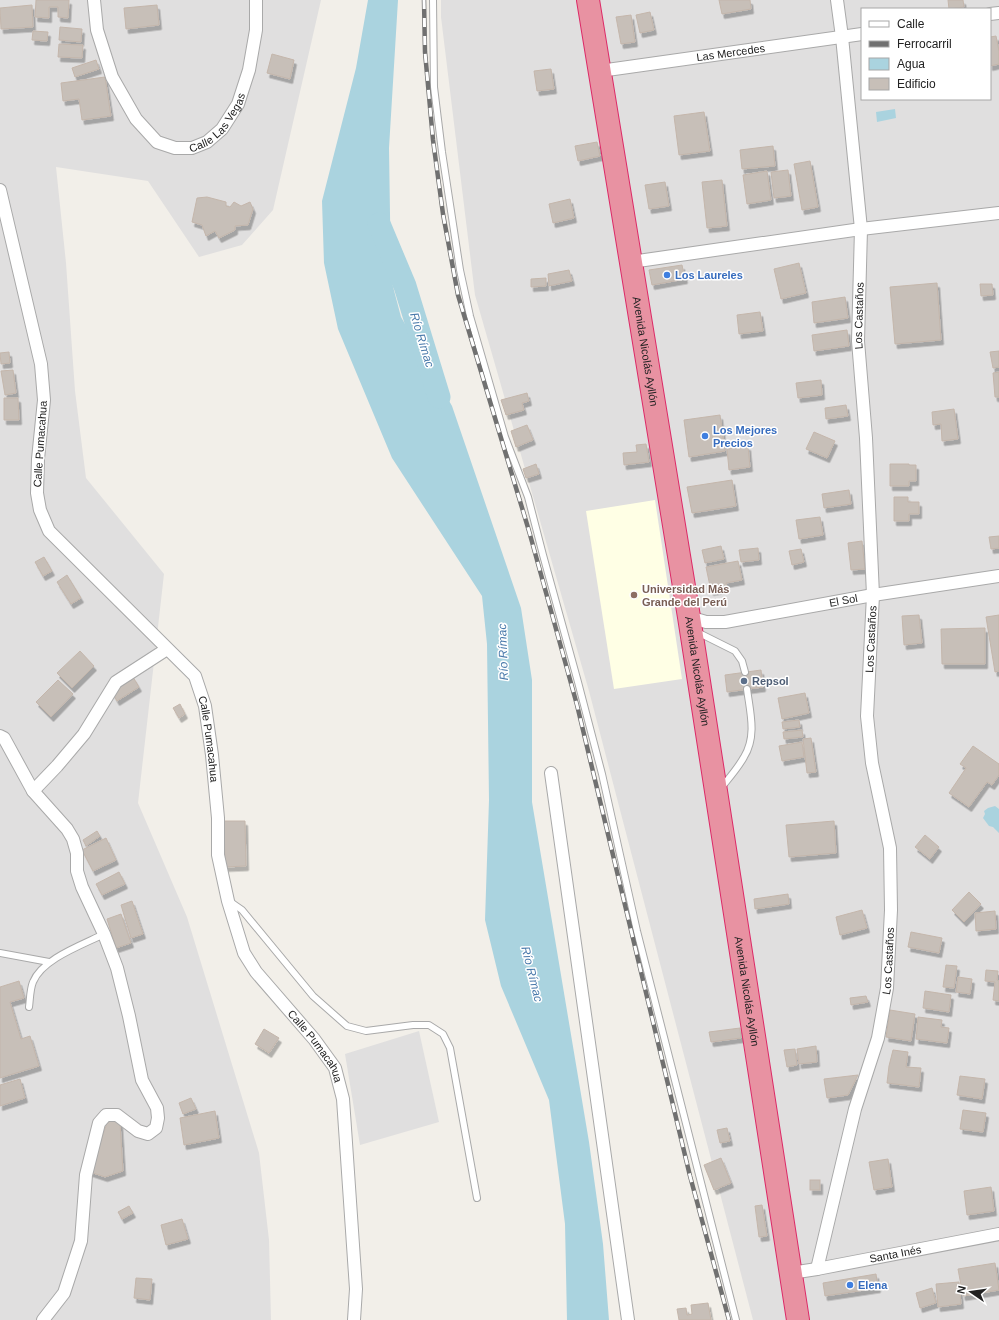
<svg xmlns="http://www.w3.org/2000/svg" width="999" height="1320" viewBox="0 0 999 1320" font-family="Arial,sans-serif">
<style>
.residential{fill:#e0dfdf;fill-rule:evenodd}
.education{fill:#ffffe5}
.water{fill:#aad3df}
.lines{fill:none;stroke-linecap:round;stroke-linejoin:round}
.river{stroke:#aad3df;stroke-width:23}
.building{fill:#c7bfb8;stroke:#c4b6ab;filter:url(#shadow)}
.lane-casing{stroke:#a9a9a9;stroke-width:8}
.street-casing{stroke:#a9a9a9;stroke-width:14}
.highway-casing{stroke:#dc2a67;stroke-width:24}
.lane{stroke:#fff;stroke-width:6}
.street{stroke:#fff;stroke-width:12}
.highway{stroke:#e892a2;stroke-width:22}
.rail-casing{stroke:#707070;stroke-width:4.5}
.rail{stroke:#fff;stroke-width:3;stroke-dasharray:9;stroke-linecap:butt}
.shop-dot{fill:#3f7fe0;stroke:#fff;stroke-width:1.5}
.education-dot{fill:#8d6e63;stroke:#fff;stroke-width:1.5}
.service-dot{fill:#5c6f8a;stroke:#fff;stroke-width:1.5}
.labels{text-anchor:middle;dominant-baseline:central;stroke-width:3;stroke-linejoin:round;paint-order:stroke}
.street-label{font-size:11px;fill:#222;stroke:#fff}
.shop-label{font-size:11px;font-weight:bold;fill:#366cbe;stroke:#fff;text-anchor:start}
.education-label{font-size:11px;font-weight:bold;fill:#785e54;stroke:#fff;text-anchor:start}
.service-label{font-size:11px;font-weight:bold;fill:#4e5e75;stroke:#fff;text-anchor:start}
.water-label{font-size:12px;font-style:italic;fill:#4a7aab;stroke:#fff}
</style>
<defs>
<filter id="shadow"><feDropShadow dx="2.5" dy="4.5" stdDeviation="0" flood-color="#0004"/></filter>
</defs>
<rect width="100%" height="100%" fill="#f2efe9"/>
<g class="residential">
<path d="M0,0h321l-48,210 -31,35 -43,12 -51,-76 -92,-14 10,96 9,128 11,87 78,96 -26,229 49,114 72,236 10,87 2,80h-271z"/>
<path d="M441,0h558v1320h-246l-164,-629 -114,-396 -34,-278zM862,9h128v90h-128z"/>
<path d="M419,1031l20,91 -79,23 -15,-91z"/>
</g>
<path class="education" d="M655,500l27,179 -68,10 -28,-178z"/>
<g class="water">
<path d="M368,0h30l-9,148 2,131 10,38 51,89 69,202 11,72v122l57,340 14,102 6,76h-42l-2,-96 -16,-124 -48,-114 -16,-66 4,-120 -2,-156 -5,-48 -90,-138 -54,-129 -14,-66 -2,-62 34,-133z"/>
<path d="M895,109l1,9 -19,4 -1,-10z"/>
<path d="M995,806l4,3v24l-6,-6 -4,-1 -6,-8 2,-4 -1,-3 4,-3z"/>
</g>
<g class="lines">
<path class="river" d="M379,224l26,62 34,111"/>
</g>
<g class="building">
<path d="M36,0h33l-1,18 -10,-1v-10h-9v11l-14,-1z"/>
<path d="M719,0h31l1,9 -29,5z"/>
<path d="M948,0h15l1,7 -15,2z"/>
<path d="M32,5l1,22 -32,2 -1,-21z"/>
<path d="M157,5l2,20 -33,4 -2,-21z"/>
<path d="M650,12l4,18 -14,3 -4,-18z"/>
<path d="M631,15l4,27 -14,2 -5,-27z"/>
<path d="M60,27l22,2 -1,13 -22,-2z"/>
<path d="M33,31l15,1 -1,9 -15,-1z"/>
<path d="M996,36l3,15v13l-9,2v-29z"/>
<path d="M59,44l24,1 -1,13 -24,-1z"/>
<path d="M272,54l22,6 -4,19 -23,-6z"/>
<path d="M96,60l3,9 -24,8 -3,-9z"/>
<path d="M551,69l3,20 -17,2 -3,-20z"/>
<path d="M105,77l6,39 -29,4 -3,-21 -16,2 -2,-18z"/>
<path d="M704,112l6,39 -31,4 -5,-39z"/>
<path d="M597,142l3,14 -22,5 -3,-15z"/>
<path d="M773,146l2,20 -33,3 -2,-19z"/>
<path d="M810,161l8,46 -16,3 -8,-46z"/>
<path d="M788,170l3,26 -17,2 -3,-26z"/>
<path d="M767,171l4,29 -24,4 -4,-29z"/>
<path d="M722,180l5,46 -20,2 -5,-46z"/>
<path d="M665,182l4,24 -20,3 -4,-24z"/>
<path d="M207,197l19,5v4l4,1 4,-5 7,4 9,-4 3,7 -5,16 -13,1v4l-16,8 -4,-7 -9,5 -4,-11 -10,-3 5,-24z"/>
<path d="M570,199l4,19 -21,5 -4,-19z"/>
<path d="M799,263l7,30 -25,6 -7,-30z"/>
<path d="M682,265l3,14 -33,6 -3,-15z"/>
<path d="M569,270l3,11 -23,5 -1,-12z"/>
<path d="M546,278v8l-15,1v-8z"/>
<path d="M937,283l4,57 -46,4 -5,-57z"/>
<path d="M980,284h12l1,11 -12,1z"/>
<path d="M845,297l3,21 -34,5 -2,-21z"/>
<path d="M760,312l3,19 -24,3 -2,-19z"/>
<path d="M847,330l2,16 -35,5 -2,-16z"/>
<path d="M999,351v16l-6,1 -3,-16z"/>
<path d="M9,352l1,11 -9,1 -1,-11z"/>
<path d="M13,370l3,23 -11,2 -4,-24z"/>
<path d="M999,372v25h-4l-2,-24z"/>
<path d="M821,380l1,15 -24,3 -2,-15z"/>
<path d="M527,393l2,8 -7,2 2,7 -18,5 -5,-15z"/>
<path d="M4,398h14l1,22h-15z"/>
<path d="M846,405l2,11 -22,3 -1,-11z"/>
<path d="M954,409l4,30 -16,2 -1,-17 -8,1 -1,-13z"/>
<path d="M720,415l5,36 -36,6 -5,-37z"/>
<path d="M527,425l6,15 -17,7 -5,-16z"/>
<path d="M814,432l21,9 -8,17 -21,-9z"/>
<path d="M646,444l3,18 -25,3 -1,-12 14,-1 -1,-7z"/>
<path d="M748,446l2,21 -21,3 -2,-21z"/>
<path d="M536,464l3,10 -13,4 -3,-9z"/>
<path d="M890,464h19v1h7v16h-7v5h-19z"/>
<path d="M732,480l4,26 -44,7 -5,-26z"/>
<path d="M849,490l2,14 -27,4 -2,-14z"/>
<path d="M894,497h14v5h11v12h-10v7h-15z"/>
<path d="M820,517l3,18 -24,4 -3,-19z"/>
<path d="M999,536v12l-8,1 -2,-12z"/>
<path d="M862,541l3,28 -14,1 -3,-27z"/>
<path d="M721,546l3,13 -19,4 -3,-13z"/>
<path d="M758,548l1,12 -18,2 -2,-12z"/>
<path d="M801,549l3,13 -12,3 -3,-14z"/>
<path d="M44,557l8,14 -9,5 -8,-14z"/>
<path d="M738,561l4,19 -16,3 1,5 -16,3 -5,-24z"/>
<path d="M67,575l14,23 -10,6 -14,-22z"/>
<path d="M919,615l3,28 -18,2 -2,-29z"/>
<path d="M999,615v56l-4,1 -9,-55z"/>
<path d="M985,628v36h-43l-1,-35z"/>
<path d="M80,651l14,15 -22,22 -15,-15z"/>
<path d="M761,670l2,17 -36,5 -2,-17z"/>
<path d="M133,677l6,10 -22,14 -5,-9z"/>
<path d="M58,680l15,14 -22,23 -15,-15z"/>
<path d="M805,693l4,20 -27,6 -4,-21z"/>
<path d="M180,704l5,10 -6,4 -6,-10z"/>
<path d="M799,720l1,7 -17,2 -1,-7z"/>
<path d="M802,730l1,7 -19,2 -1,-7z"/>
<path d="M811,738l5,34 -9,1 -4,-34z"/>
<path d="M802,742l2,15 -22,4 -3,-15z"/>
<path d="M973,746l26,18v11l-7,10 -5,-3 -18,25 -20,-14 17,-25 -6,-4z"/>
<path d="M224,821h21l1,45 -21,1z"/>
<path d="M834,821l2,32 -47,4 -3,-32z"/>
<path d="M97,831l3,5 -14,10 -3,-6z"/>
<path d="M925,835l14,12 -9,12 -15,-12z"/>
<path d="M106,838l10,22 -23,11 -11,-21z"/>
<path d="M119,872l6,12 -23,11 -6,-11z"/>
<path d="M969,892l12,12 -17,18 -12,-12z"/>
<path d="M788,894l1,10 -34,5 -1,-10z"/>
<path d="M132,901l11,33 -12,4 -10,-33z"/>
<path d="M862,910l5,18 -27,7 -4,-18z"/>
<path d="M995,911l1,18 -20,2 -1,-18z"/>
<path d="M121,914l10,29 -15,5 -9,-29z"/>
<path d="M911,932l31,6 -3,15 -31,-6z"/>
<path d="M946,965l11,1 -3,22 -11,-1z"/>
<path d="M986,970l12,1 -1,9 2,1v20l-6,-1 2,-18 -10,-1z"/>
<path d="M958,977l14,2 -2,15 -14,-2z"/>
<path d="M19,981l5,17 -14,4 11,37 9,-3 9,30 -39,12v-91z"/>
<path d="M925,991l26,4 -2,17 -26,-4z"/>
<path d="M866,996l2,6 -17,3 -1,-7z"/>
<path d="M890,1010l25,4 -4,27 -25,-4z"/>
<path d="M918,1017l24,3 -1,7 8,1 -2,15 -31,-4z"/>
<path d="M740,1028l1,10 -30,4 -2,-10z"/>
<path d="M264,1029l15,9 -10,15 -14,-9z"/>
<path d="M816,1046l1,16 -18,2 -2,-15z"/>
<path d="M795,1049l2,16 -10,2 -3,-17z"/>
<path d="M893,1050l15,2 -2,15 15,1 -2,19 -32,-4 2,-17z"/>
<path d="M858,1075l-10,20 -21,3 -3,-19z"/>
<path d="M960,1076l25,3 -3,20 -25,-4z"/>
<path d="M20,1079l5,19 -25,8v-21z"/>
<path d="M191,1098l5,11 -13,5 -4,-11z"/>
<path d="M963,1110l23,3 -3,19 -23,-3z"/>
<path d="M215,1111l4,27 -35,7 -4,-27z"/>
<path d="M115,1118l5,5 3,48 -18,6 -15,-5 17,-49z"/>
<path d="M727,1128l3,13 -10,2 -3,-13z"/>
<path d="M721,1158l10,25 -17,7 -10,-25z"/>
<path d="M888,1159l4,28 -18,3 -5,-28z"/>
<rect x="810" y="1180" width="10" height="10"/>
<path d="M991,1187l3,24 -27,4 -3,-24z"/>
<path d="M762,1205l5,31 -8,1 -4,-31z"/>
<path d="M129,1206l4,7 -11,6 -4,-7z"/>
<path d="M182,1219l6,20 -22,6 -5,-20z"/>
<path d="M995,1263l4,27 -36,6 -5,-27z"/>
<path d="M876,1274l2,14 -53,8 -2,-13z"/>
<path d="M136,1278l16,1 -2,21 -16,-2z"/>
<path d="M959,1282l2,22 -23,3 -2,-23z"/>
<path d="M932,1288l4,15 -16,5 -4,-15z"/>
<path d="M708,1303l3,17h-32l-2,-11 9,-1 1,7 5,-1 -1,-9z"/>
</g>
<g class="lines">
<g class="lane-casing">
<g id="lane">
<path d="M433,0l1,87 8,65 18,118 10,46 35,121 23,60 15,58 35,127 24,92 35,157 99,389"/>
<path d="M697,632l38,19 7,10 3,11"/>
<path d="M721,788c8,-10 17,-20 23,-31 13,-21 6,-45 3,-68"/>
<path d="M229,901l13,9 71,86 34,30 19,5 47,-6h16l14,9 7,14 27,150"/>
<path d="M0,953l49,9"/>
<path d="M29,1007c1,-7 1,-18 4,-25 9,-23 49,-37 71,-48"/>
</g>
</g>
<g class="street-casing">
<g id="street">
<path id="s1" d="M94,0l3,30 15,47 24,42 21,23 18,6h17l15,-6 15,-13 16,-25 11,-34 7,-40v-30"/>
<path d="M990,14l9,-1"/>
<path id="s2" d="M600,71l262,-37"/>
<path id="s3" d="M0,190l41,174 3,36 -6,59 -1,34 3,17 9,21 146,145 10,30 7,49 6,63v37l10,46 16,52 12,19 58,67 21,29 8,31 13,190 -2,31"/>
<path d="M631,262l230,-33 138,-16"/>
<path id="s4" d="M689,617l17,5h19l148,-27 126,-19"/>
<path d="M0,736l4,2 29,53 34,38 6,10 4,14v18l5,16 22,47 13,34 12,48 13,64 15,28 1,10 -2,10 -8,6 -10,-3 -21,-16h-11l-7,8 -13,52 -5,66 -17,52 -21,27"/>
<path d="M551,773l77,547"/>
<path d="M33,791l24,-25 27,-32 32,-52 51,-33"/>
<path id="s5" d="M817,1269l38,-160 23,-71 9,-50 4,-78 -1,-62 -18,-85 -5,-47 6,-121 -7,-157 -8,-97 3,-112 -19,-192 -5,-37"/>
<path id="s6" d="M791,1273l26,-4 182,-35"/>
</g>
</g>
<g class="highway-casing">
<g id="highway">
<path id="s7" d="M588,0l101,617 109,703"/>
</g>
</g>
<use href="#lane" class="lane"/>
<use href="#street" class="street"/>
<use href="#highway" class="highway"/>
<g class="rail-casing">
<path id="rail" d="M424,0l1,52 8,88 10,74 15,81 71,236 48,174 113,471 39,144"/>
</g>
<use href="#rail" class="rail"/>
</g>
<g class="shop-dot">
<circle cx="667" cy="275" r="4"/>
<circle cx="705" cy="436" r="4"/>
<circle cx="850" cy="1285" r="4"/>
</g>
<circle class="education-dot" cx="634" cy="595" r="4"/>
<circle class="service-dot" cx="744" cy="681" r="4"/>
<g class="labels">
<g class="street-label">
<text stroke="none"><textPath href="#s2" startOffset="132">Las Mercedes</textPath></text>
<text stroke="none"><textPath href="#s1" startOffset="232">Calle Las Vegas</textPath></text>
<text stroke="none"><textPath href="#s5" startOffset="965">Los Castaños</textPath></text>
<text stroke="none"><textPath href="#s7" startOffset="356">Avenida Nicolás Ayllón</textPath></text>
<text transform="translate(40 444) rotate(-86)">Calle Pumacahua</text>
<text stroke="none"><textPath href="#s4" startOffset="157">El Sol</textPath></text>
<text stroke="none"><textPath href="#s5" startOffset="641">Los Castaños</textPath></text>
<text stroke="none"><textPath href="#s7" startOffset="680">Avenida Nicolás Ayllón</textPath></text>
<text stroke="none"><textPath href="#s3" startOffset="619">Calle Pumacahua</textPath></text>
<text stroke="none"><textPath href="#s5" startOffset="317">Los Castaños</textPath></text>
<text stroke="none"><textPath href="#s7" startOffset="1004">Avenida Nicolás Ayllón</textPath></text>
<text stroke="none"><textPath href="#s3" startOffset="955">Calle Pumacahua</textPath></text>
<text stroke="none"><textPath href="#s6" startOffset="106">Santa Inés</textPath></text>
</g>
<g class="shop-label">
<text x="675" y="275">Los Laureles</text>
<text x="713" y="430">Los Mejores<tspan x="713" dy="13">Precios</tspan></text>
<text x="858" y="1285">Elena</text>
</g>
<g class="education-label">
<text x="642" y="589">Universidad Más<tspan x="642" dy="13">Grande del Perú</tspan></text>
</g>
<g class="service-label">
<text x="752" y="681">Repsol</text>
</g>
<g class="water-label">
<text transform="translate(422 340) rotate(73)">Río Rímac</text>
<text transform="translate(503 652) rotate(-92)">Río Rímac</text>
<text transform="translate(532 974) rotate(76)">Río Rímac</text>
</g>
</g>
<rect x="861" y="8" width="130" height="92" fill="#ffffff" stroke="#a7a7a7"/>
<rect x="869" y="21" width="20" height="6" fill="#ffffff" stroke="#a7a7a7"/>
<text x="897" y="28" font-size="12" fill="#222222">Calle</text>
<rect x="869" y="41" width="20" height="6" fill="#707070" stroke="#a7a7a7"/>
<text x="897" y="48" font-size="12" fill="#222222">Ferrocarril</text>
<rect x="869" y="58" width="20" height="12" fill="#aad3df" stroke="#a7a7a7"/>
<text x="897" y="68" font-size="12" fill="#222222">Agua</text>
<rect x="869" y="78" width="20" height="12" fill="#c7bfb8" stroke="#a7a7a7"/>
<text x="897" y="88" font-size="12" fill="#222222">Edificio</text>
<g transform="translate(971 1292) rotate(283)" stroke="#ffffff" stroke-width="3" paint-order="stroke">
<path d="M0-3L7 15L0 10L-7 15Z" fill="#222222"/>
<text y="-6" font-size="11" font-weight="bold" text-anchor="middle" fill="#222222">N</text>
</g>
</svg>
